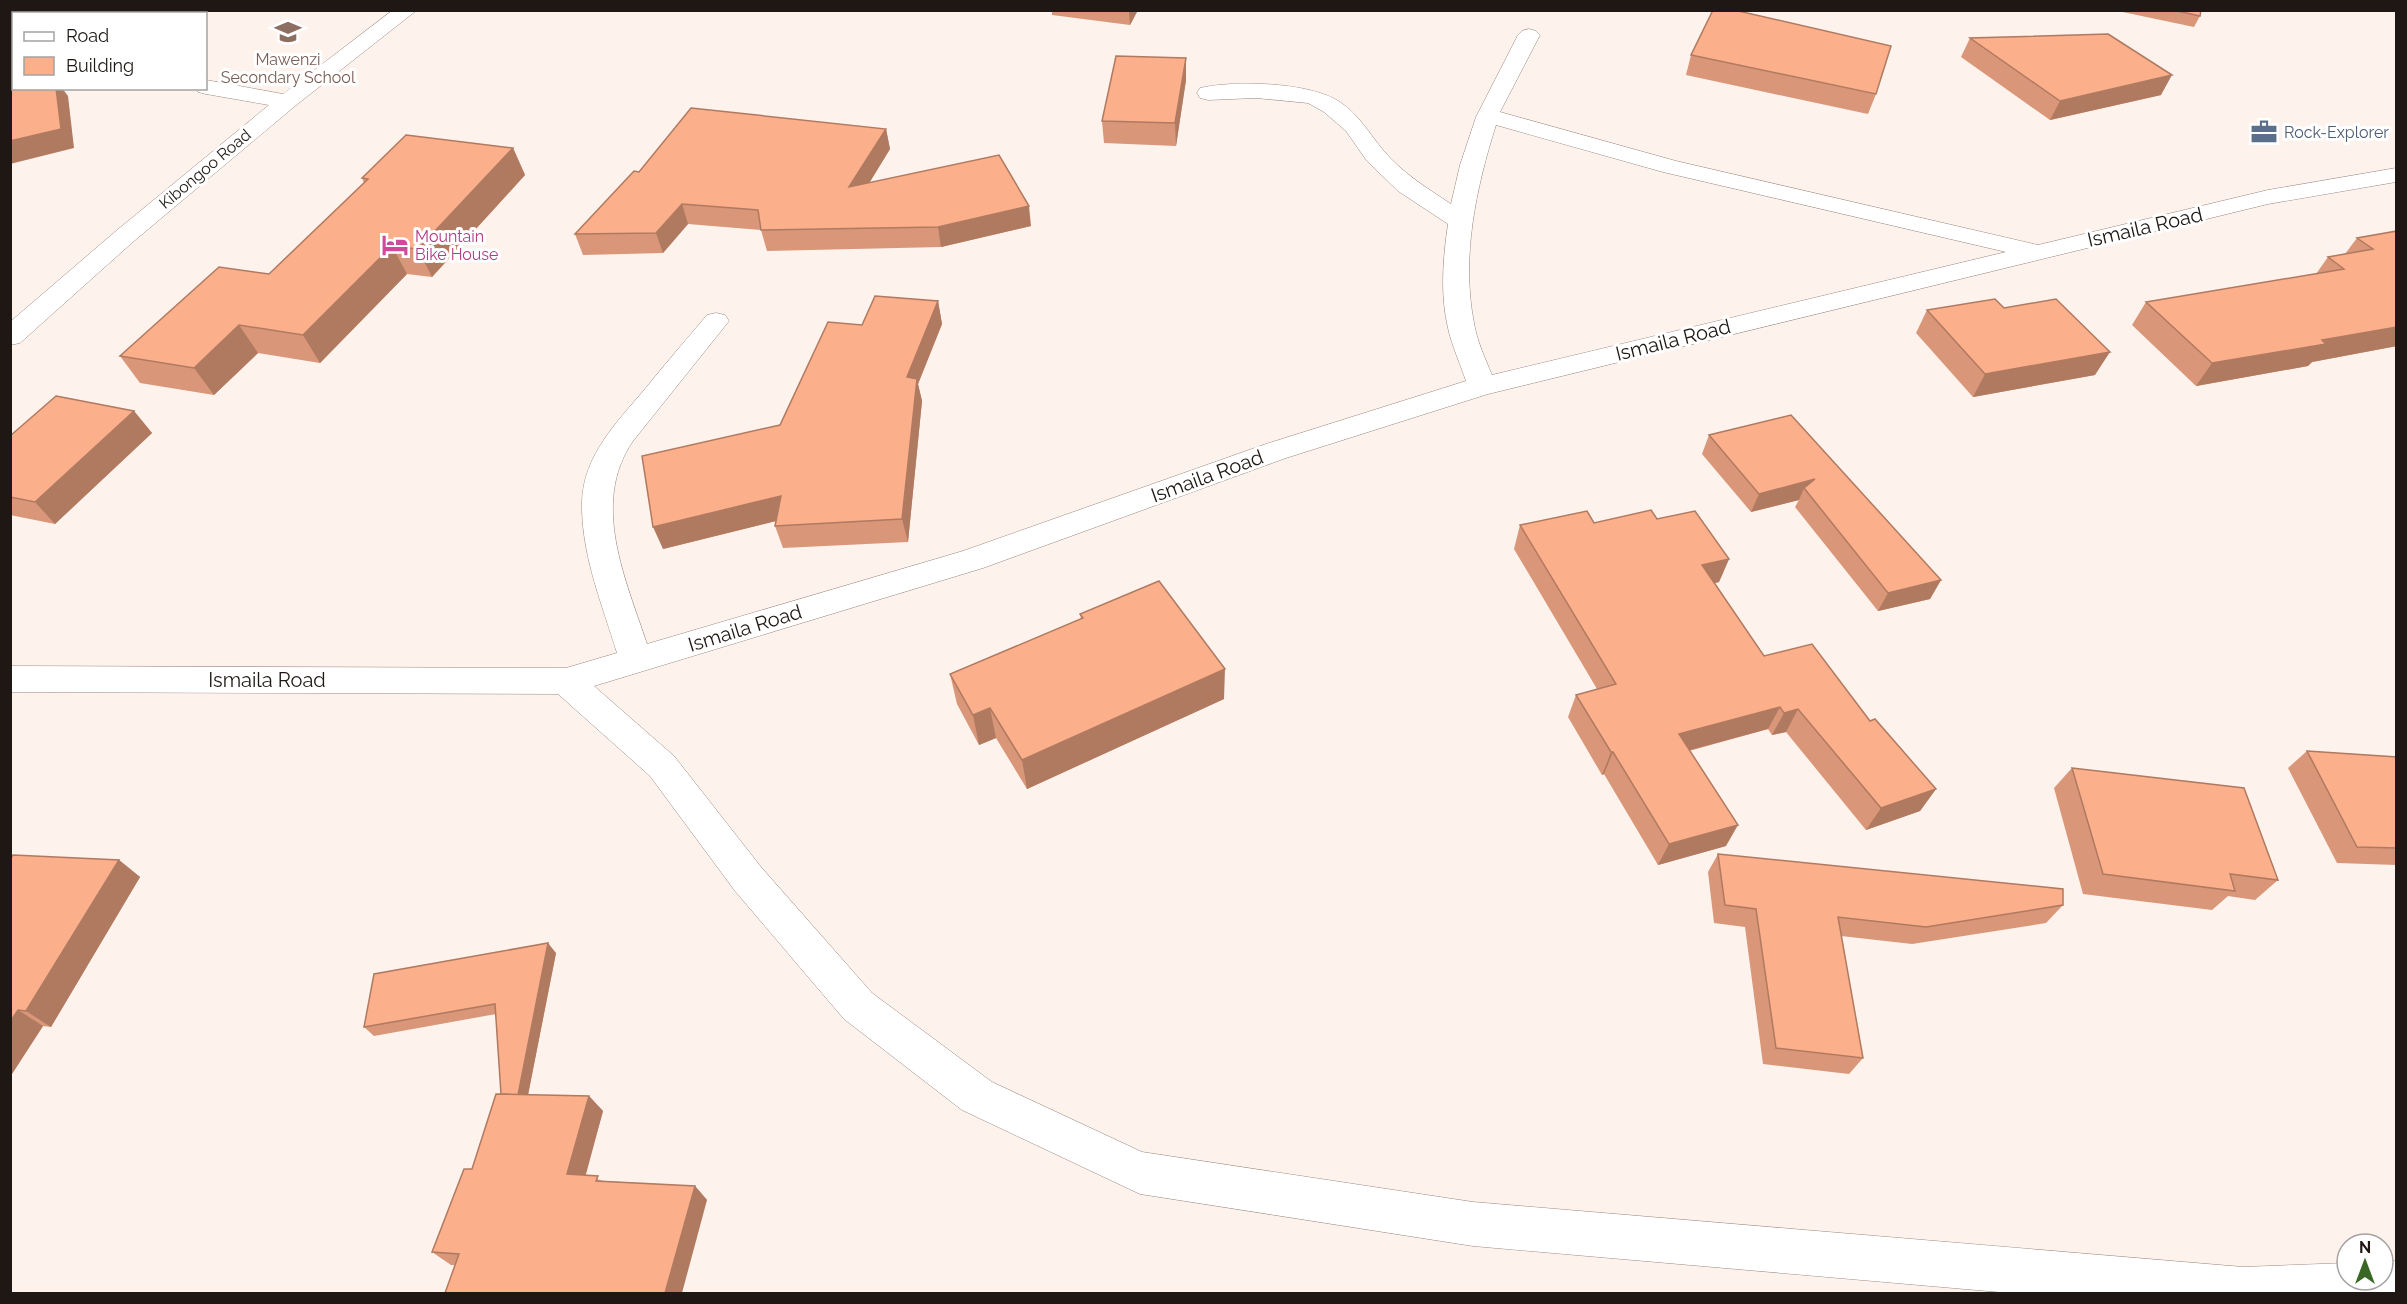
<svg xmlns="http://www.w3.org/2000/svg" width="2407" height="1304" viewBox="0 0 2407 1304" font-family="Raleway,sans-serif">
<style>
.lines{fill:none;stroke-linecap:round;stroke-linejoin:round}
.minor-casing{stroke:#98867e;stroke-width:1}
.minor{fill:#fff;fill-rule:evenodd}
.wall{fill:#d99678}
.shaded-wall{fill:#b07a61}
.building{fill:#fcaf8b;stroke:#b07a61;stroke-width:1.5}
.labels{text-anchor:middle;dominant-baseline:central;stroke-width:6;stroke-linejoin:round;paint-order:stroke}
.far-education-label{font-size:16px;fill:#785e54;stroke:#fff}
.far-service-label{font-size:16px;fill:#4e5e75;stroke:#fff;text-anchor:start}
.far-street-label{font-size:16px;fill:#1e1714;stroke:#fff}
.far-hotel-label{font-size:16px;fill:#b23c85;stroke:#fff;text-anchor:start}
.street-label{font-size:20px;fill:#1e1714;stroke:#fff}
</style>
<rect width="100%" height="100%" fill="#fef2ec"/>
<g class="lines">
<g class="minor-casing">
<g id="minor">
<path d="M393,10h24l-122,96 -161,135 -114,102 -10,2v-23l106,-91 153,-126 -63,-11 -8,-2 -2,-4h10v-8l77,14z"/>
<path d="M1529,29l7,2 4,4 -40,77 176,49 362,84 230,-55 128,-22v14l-128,22 -780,190 -202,64 -303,110 -389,118 80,70 87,111 111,126 120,89 150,70 331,50 770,65 104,-4v17h36v-18l13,-1v33h-374l-549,-48 -333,-52 -178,-84 -118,-91 -109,-128 -85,-115 -92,-82 -548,-2v-26l556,2 51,-15c-15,-49 -36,-99 -35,-151 1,-46 35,-80 63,-113 20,-25 41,-49 62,-74l9,-2 9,2 4,6 -96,120c-43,62 -7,139 14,203l316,-93 303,-107 200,-63c-6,-18 -14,-35 -18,-53 -8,-34 -5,-70 0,-104l-50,-33 -31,-30 -21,-30 -22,-19 -16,-9 -52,-5 -48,2 -8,-2 -3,-5 3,-5c35,-8 110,-6 140,14 19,13 29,31 43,48 19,23 44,38 68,54l9,-39 16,-48 42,-82 4,-4zM1496,125l167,47 343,80 -514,123c-7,-17 -15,-34 -18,-52 -13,-66 2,-135 22,-198z"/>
<rect x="10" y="43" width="4" height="13"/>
</g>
</g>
<use href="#minor" class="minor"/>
</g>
<g class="wall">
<path d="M1052,10h86l-8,15 -78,-10z"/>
<path d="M2113,10h88l-1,6 -6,11z"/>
<path d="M1970,38l191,57 -111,25 -89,-63z"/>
<path d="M1691,55l185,39 -8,20 -182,-39z"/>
<path d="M1186,80l-10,66 -72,-3 -2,-22z"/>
<path d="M886,129l4,20 -21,34 162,43 -90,21 -174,4 -6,-21 -73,-6 -25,29 -80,2 -8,-21 64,-62z"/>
<path d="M513,148l12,27 -93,102 -25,-3 -87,89 -62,-10 -44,42 -74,-12 -20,-27 149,-82 95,-91 -2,-5z"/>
<path d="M2397,231v115l-85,16 -4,4 -112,20 -64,-61 14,-23 170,-28 12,-17 17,-3 12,-16z"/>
<path d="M938,301l4,23 -24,60 4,17 -14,141 -125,6 -8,-22 1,-5 -113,28 117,-124 82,-100z"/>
<path d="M2004,308l91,67 -122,22 -57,-64 11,-23z"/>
<path d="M134,411l18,22 -97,91 -45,-9v-79z"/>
<path d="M1791,415l150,165 -11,19 -52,12 -83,-104 4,-7 -48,12 -49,-58 7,-19z"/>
<path d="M1657,519l72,40 -10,23 -4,1 49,73 106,65 66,68 -16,22 -54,19 -80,-98 -14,3 -4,-6 -79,22 37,95 -68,19 -54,-91 -2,1 -34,-58 8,-22 21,-6 -83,-140 6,-24 74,-2z"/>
<path d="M1080,614l144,85 -197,90 -31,-51 -17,7 -22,-41 -7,-30 131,-55z"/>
<path d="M2307,751l90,6v108l-60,-2 -49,-95z"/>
<path d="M2072,768l206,112 -23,20 -27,-4 -16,14 -129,-16 -29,-106z"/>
<path d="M1718,854l345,51 -17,18 -134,21 -71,-8 22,122 -14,16 -86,-10 -18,-137 -31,-4 -6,-51z"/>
<path d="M10,859l109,1 21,17 -89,150 -8,-1 -33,51z"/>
<path d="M556,953l-28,142 61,1 14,15 -18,64 18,6 92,5 12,14 -252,65h-4l-19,-13 40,-83 29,-75 -5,-80 -122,22 -10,-9z"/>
</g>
<g class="shaded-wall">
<path d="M1129,10h9l-8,15z"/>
<path d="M1186,58v22l-10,66 -1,-23z"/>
<path d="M2172,75l-11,20 -111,25 10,-19z"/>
<path d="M56,88h6l6,8 6,52 -64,16v-23z"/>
<path d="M886,129l4,20 -36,59 -5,-21z"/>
<path d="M513,148l12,27 -93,102 -14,-28z"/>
<path d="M682,204l6,20 -25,29 -7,-20z"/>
<path d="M1029,206l2,20 -90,21 -3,-20z"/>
<path d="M392,246l15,28 -87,89 -17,-28z"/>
<path d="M938,301l4,23 -24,60 4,17 -14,141 -6,-23 5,-142z"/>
<path d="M239,325l19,28 -44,42 -20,-27z"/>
<path d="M2397,327v19l-85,16 -4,4 -112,20 16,-23 110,-23z"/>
<path d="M2110,352l-15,23 -122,22 12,-23z"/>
<path d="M134,411l18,22 -97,91 -20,-22z"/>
<path d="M1815,479l-11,9 -5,12 -48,12 8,-18z"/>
<path d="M781,496l7,22 -125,31 -10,-22z"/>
<path d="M1729,559l-10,23 -26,6 9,-23z"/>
<path d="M1941,580l-11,19 -52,12 10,-18z"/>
<path d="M1225,669l-1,30 -197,90 -5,-29z"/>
<path d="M1780,707l-12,22 -100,27 11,-22z"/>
<path d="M990,708l6,30 -17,7 -6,-30z"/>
<path d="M1798,709l-12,23 -14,3 12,-22z"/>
<path d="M1611,752h2l-9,22 -2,1z"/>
<path d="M1936,789l-16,22 -54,19 15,-22z"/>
<path d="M1738,825l-12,21 -68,19 11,-21z"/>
<path d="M119,860l21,17 -89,150 -25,-16z"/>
<path d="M548,943l8,10 -30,152 -9,-9z"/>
<path d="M18,1010l25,16 -33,51v-55z"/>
<path d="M589,1096l14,15 -21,78 -15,-15z"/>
<path d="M695,1186l12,14 -25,93h-17z"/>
</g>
<g class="building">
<path d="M1713,10h21l157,36 -15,48 -185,-39z"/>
<path d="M2173,10h28l-1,6z"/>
<path d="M2108,34l64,41 -112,26 -90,-63z"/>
<path d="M1116,56l70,2 -11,65 -73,-2z"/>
<path d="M14,87v1h42l5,41 -51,12v-53z"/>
<path d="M691,108l195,21 -37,58 150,-32 30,51 -91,21 -177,3 -3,-20 -76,-6 -26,29 -81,1 59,-63 5,1z"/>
<path d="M406,135l107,13 -95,101 -26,-3 -89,89 -64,-10 -45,43 -74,-12 99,-89 50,7 99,-95 -6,-1z"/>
<path d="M2397,231v96l-75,13 4,4 -114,19 -66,-61 198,-33 -16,-12 45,-8 -16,-11z"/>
<path d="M875,296l63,5 -31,76 10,2 -15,140 -127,7 6,-30 -128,31 -11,-71 138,-31 48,-103 34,3z"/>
<path d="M1995,299l9,9 52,-9 54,53 -125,22 -58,-64z"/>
<path d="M56,396l78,15 -99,91 -25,-5v-61z"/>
<path d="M1791,415l150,165 -53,13 -84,-105 11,-9 -56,15 -50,-59z"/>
<path d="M1651,510l6,9 38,-8 34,48 -27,6 62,91 48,-12 58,77 5,-2 61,70 -55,19 -83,-99 -14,4 -4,-6 -101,27 59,91 -69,19 -56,-92h-2l-35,-57 40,-11 -96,-159 67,-14 7,12z"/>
<path d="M1159,581l66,88 -203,91 -32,-52 -17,7 -23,-41 133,-56 -3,-4z"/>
<path d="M2307,751l90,6v91l-40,-1z"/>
<path d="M2072,768l172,20 34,92 -48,-6 5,17 -132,-17z"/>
<path d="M1718,854l345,35v16l-137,22 -88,-10 25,141 -87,-10 -20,-139 -31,-4z"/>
<path d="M13,855l106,5 -93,151 -8,-1 -8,12v-163z"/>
<path d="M548,943l-30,152 -17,-1 -6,-90 -131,23 10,-53z"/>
<path d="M496,1094l93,2 -22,78 31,2 -2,5 99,5 -30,107h-220l14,-39 -27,-2 32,-83h8z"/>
</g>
<defs>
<g id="school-bare" transform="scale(2.07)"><path d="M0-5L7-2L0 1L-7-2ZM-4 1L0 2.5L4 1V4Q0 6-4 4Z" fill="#8d6e63" stroke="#fff" stroke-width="2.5" paint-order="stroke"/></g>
<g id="office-bare" transform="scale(2.07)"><path d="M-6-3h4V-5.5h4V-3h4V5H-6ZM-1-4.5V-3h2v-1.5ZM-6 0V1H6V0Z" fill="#5c6f8a" stroke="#fff" stroke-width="2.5" paint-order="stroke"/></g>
<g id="hotel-bare" transform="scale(2.07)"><path d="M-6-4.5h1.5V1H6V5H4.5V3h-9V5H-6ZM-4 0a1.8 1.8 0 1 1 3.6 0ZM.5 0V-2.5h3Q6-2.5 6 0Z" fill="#d1479c" stroke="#fff" stroke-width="2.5" paint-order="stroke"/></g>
</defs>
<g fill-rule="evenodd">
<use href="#school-bare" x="288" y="32"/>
<use href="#office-bare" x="2264" y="132"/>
<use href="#hotel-bare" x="395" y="245"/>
</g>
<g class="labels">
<g class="far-education-label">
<text x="288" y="59">Mawenzi<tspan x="288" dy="18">Secondary School</tspan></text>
</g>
<g class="far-service-label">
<text x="2284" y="132">Rock-Explorer</text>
</g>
<g class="far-street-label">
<text transform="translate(205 169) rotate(-40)">Kibongoo Road</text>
</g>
<g class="far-hotel-label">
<text x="415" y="236">Mountain<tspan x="415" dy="18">Bike House</tspan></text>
</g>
<g class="street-label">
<text transform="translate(2145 227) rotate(-13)">Ismaila Road</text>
<text transform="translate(1673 340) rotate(-14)">Ismaila Road</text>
<text transform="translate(1207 476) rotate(-20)">Ismaila Road</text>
<text transform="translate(745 628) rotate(-17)">Ismaila Road</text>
<text x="267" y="680">Ismaila Road</text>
</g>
</g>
<rect width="2407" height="1304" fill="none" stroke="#1e1714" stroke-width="24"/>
<rect x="12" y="12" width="195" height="78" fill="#ffffff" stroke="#a5a2a1" stroke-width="1.5"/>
<rect x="24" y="32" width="30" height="9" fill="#ffffff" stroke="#a5a2a1" stroke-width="1.5"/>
<text x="66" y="42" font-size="18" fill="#1e1714">Road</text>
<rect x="24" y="57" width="30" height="18" fill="#fcaf8b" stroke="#a5a2a1" stroke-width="1.5"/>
<text x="66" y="72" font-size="18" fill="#1e1714">Building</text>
<g transform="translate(2365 1262)"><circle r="28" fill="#ffffff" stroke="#a5a2a1" stroke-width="1.5"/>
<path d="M0-4.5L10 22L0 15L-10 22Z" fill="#3a6726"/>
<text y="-9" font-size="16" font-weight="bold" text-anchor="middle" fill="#1e1714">N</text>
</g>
</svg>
